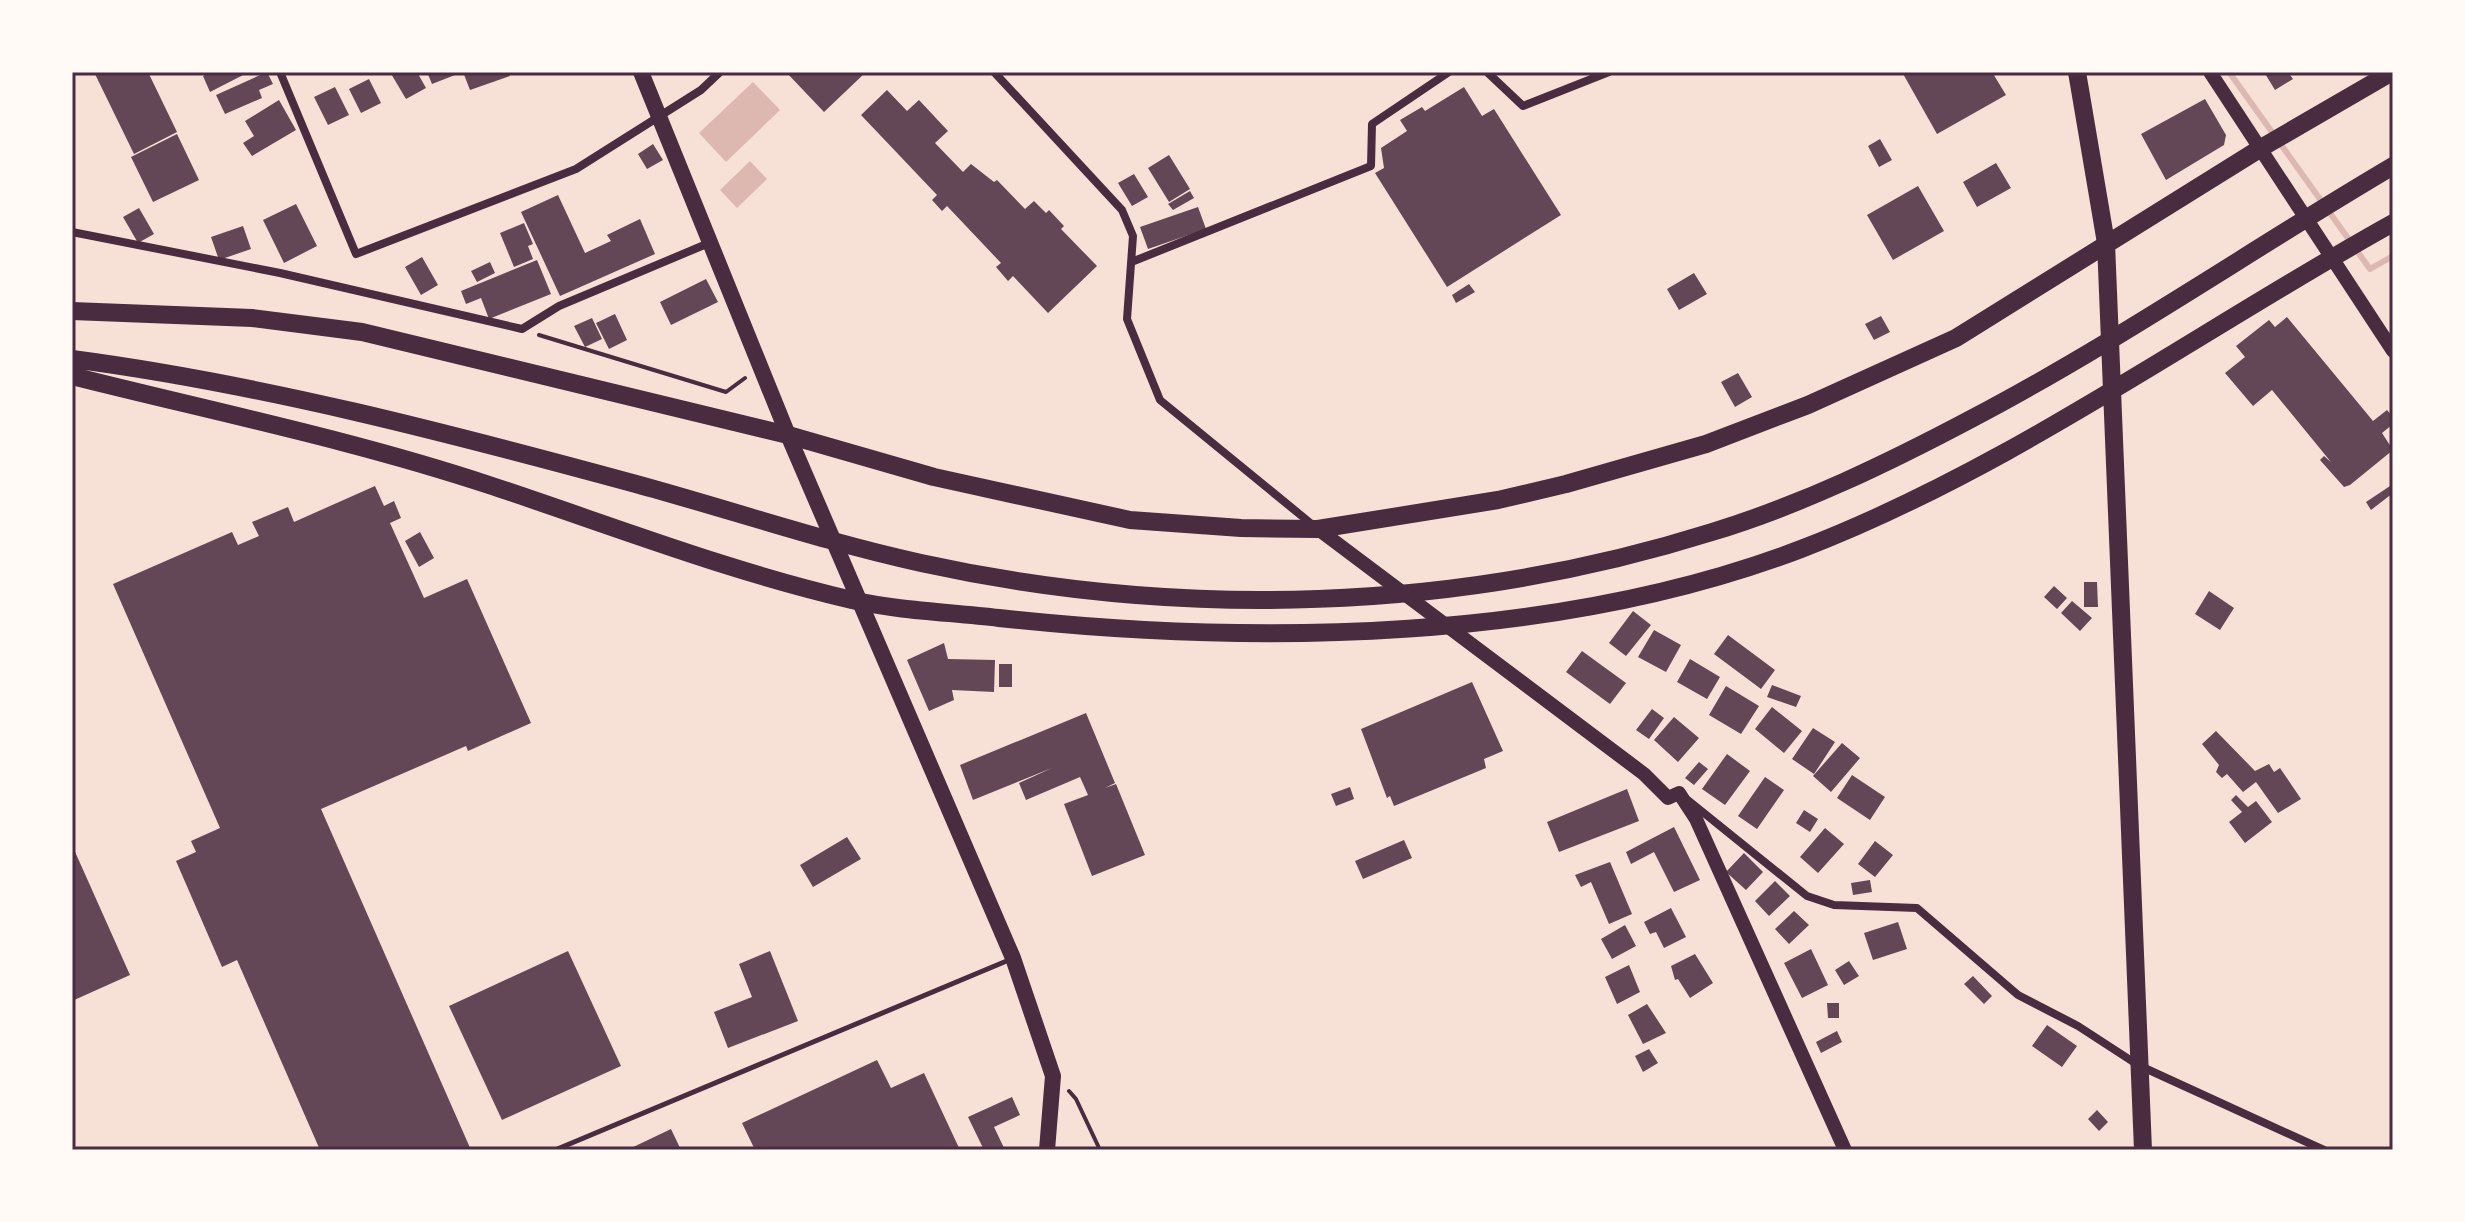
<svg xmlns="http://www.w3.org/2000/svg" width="2465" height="1222" font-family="Jost,sans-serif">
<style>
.water{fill:#dcb8b0}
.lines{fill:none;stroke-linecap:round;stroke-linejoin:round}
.stream{stroke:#dcb8b0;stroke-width:6}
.building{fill:#644757}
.path{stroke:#4a2c40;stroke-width:4}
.service{stroke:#4a2c40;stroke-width:5}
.minor{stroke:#4a2c40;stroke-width:8}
.tertiary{stroke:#4a2c40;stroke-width:14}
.secondary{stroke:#4a2c40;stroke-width:16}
.primary{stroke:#4a2c40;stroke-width:18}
.trunk{stroke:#4a2c40;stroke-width:18}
.neatline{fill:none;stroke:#4a2c40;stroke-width:3}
</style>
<rect width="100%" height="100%" fill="#f7e1d7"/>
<!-- water -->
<path class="water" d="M753,82L780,110L726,162L699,133Z
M750,161L767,179L737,208L720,190Z"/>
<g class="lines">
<!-- stream -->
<path class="stream" d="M2229,72L2370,269L2393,256"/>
</g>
<!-- building -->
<path class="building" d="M94,72H148L177,132L134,154Z
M211,72H249L210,92L203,76Z
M267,72L273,84L259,90L262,98L225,114L216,95Z
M390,72H417L426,88L406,99Z
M427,72H454L455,75L432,84Z
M463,72H509L510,76L470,90Z
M786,72H866L824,112Z
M1902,72H1992L2006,95L1937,134Z
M2264,72H2288L2293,79L2275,90Z
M369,79L381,103L361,113L349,89Z
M335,87L349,115L328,125L314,97Z
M1464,87L1482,116L1494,109L1561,215L1447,287L1375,173L1384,168L1381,148L1407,131L1400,120L1422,107L1425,111Z
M887,90L907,111L919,100L948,131L935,143L963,172L971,164L994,182L997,180L1025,209L1034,201L1046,213L1049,210L1064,226L1061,229L1097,266L1048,313L1013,276L1008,281L996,267L1001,263L947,206L942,211L932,200L937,195L861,115Z
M2205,99L2226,135L2224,145L2166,180L2141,134Z
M279,100L296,130L252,156L243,143L254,136L245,121Z
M177,134L199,180L153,202L131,157Z
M1880,139L1892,160L1879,167L1868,146Z
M653,144L663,160L647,169L638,154Z
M1169,155L1190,189L1169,202L1148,168Z
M1996,163L2011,188L1977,207L1963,182Z
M1134,174L1148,197L1132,206L1118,183Z
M1918,186L1944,231L1893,260L1867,215Z
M1190,191L1194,198L1173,210L1168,204Z
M558,195L585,253L611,241L607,235L640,219L655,254L560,296L521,212Z
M296,204L317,246L284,263L263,220Z
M1198,207L1206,229L1148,249L1140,227Z
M139,208L154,234L138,243L123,217Z
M524,223L533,244L528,246L533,259L514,267L500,233Z
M243,226L251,249L219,260L211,237Z
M422,257L438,285L421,295L405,267Z
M537,260L551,294L489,319L481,298L466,304L461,291Z
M490,262L495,273L477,282L471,271Z
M1694,273L1707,294L1679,310L1667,289Z
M706,279L718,302L671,325L660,302Z
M1469,284L1475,292L1456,303L1452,295Z
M615,314L627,340L609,349L596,323Z
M1881,316L1890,332L1874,340L1865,324Z
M2287,317L2373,421L2387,410L2393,417V424L2382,433L2393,450L2350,485L2344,487L2320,460L2324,456L2331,462L2272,390L2253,406L2225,373L2245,357L2236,346L2269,320L2275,327Z
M592,318L602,339L585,347L574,326Z
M1738,373L1752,397L1735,407L1721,382Z
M2393,484V493L2371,510L2366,502Z
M375,486L384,506L394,501L401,518L390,523L424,598L467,579L531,723L468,751L466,746L321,809L471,1150H320L237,960L222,967L176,861L196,852L191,841L220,828L113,584L232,532L238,545L259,536L252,522L288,507L294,522Z
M420,532L434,558L419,567L405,541Z
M2084,582H2097L2098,607H2084Z
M2054,586L2067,598L2057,609L2044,597Z
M2209,591L2234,608L2220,630L2195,614Z
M2072,601L2092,618L2080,631L2061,613Z
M1633,611L1651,625L1626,656L1609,643Z
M1654,630L1681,645L1666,672L1638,657Z
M1728,635L1775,670L1761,689L1714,654Z
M944,643L948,659L995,660L994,692L952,690L954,700L929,711L907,660Z
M1582,651L1626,683L1610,704L1566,672Z
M1690,659L1720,677L1707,699L1677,682Z
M999,664H1012V687H999Z
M1472,682L1503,751L1484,759L1486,768L1394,806L1390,796L1387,798L1361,729Z
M1772,685L1801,696L1796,707L1767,697Z
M1726,686L1759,706L1741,734L1709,715Z
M1772,707L1802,731L1784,753L1755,729Z
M1652,709L1664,718L1649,739L1636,730Z
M1086,713L1115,783L1105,788L1116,784L1145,855L1092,876L1064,804L1088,795L1080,777L1026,800L1019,783L1052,768L973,800L960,765Z
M1674,717L1699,738L1678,762L1654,740Z
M1813,728L1835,742L1814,774L1792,759Z
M2216,731L2255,771L2269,764L2274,772L2280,768L2301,799L2278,813L2256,782L2243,792L2227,774L2222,778L2216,772L2219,765L2202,744Z
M1842,743L1860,758L1831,792L1813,776Z
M1727,754L1750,771L1725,805L1702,789Z
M1699,762L1708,769L1694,785L1685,778Z
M1852,775L1885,797L1870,820L1837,798Z
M1765,777L1784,790L1757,829L1738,816Z
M1350,787L1354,799L1336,806L1331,794Z
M1627,789L1639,821L1559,852L1547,822Z
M2236,795L2248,807L2256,801L2272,822L2245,843L2229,822L2242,812L2231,800Z
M1804,810L1818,819L1810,832L1796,823Z
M1674,827L1700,880L1674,892L1654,852L1631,864L1626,852Z
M1825,828L1844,844L1818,873L1800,857Z
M847,837L861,859L813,887L800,865Z
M1404,840L1412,858L1363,879L1355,861Z
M1875,841L1893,855L1875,877L1858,864Z
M72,845L130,975L72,1001Z
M1744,853L1763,872L1746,890L1726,872Z
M1610,862L1632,914L1609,924L1591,882L1581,887L1575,875Z
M1870,880L1872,892L1853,895L1851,883Z
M1775,881L1790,896L1769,916L1755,901Z
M1671,908L1686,937L1664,948L1656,932L1650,934L1644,922Z
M1794,911L1809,925L1789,944L1775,929Z
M1898,922L1907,949L1873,960L1864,933Z
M1625,925L1636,946L1612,959L1601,939Z
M1811,949L1828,985L1802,998L1784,963Z
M568,951L621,1066L502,1120L449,1006Z
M770,951L798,1021L728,1048L714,1012L752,997L739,964Z
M1695,954L1713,983L1690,998L1678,979L1675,980L1671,966Z
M1849,961L1859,976L1844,985L1835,970Z
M1629,965L1640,992L1617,1004L1605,977Z
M1973,976L1992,996L1984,1004L1964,984Z
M1827,1003H1839V1018H1828Z
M1647,1004L1666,1033L1643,1044L1628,1015Z
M2047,1025L2077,1046L2062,1067L2032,1046Z
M1837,1031L1842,1042L1821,1053L1816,1042Z
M1649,1049L1658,1063L1643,1072L1635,1056Z
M877,1060L891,1088L924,1073L960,1150H755L742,1123Z
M1012,1097L1020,1115L994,1127L1005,1150H984L968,1117Z
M2097,1110L2108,1122L2099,1131L2088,1119Z
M671,1129L681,1150H627Z"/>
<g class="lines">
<!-- path -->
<path class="path" d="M539,335L726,392L745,378
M1069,1091L1076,1099L1100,1150"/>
<!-- service -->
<path class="service" d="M555,1150L1009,960"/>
<!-- minor -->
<path class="minor" d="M280,72L356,254L576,169L701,90L720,72
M994,72L1122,210L1133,236L1127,319L1160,400L1314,526
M1487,72L1523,106L1609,72
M72,232L280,273L522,329L559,306L709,243
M1134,261L1371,166L1372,124L1449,72
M1689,801L1807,896L1834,905L1917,908L2018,995L2078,1026L2138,1065L2324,1150"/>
<!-- tertiary -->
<path class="tertiary" d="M2210,72L2393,351
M1318,529L1644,774L1668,798L1679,793L1696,819L1845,1150"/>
<!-- secondary -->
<path class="secondary" d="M641,72L788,435L1013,958L1053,1076L1047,1150"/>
<!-- primary -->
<path class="primary" d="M2077,72L2106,243L2143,1150"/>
<!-- trunk -->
<path class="trunk" d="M72,311L252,318L362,332L788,435L934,477L1130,520L1241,528L1318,529L1498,500L1566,484L1706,444L1808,405L1956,338L2261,148L2392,72
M72,359C262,384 452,434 636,484C731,510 825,542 921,563C1181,620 1458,612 1712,532C1801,505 1888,463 1971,419C2116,343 2252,249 2393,166
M72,376C211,411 353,440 489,485C610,525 727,571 852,600C899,611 950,612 999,618C1256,646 1557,642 1801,549C2010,469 2198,331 2393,223"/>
</g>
<!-- border -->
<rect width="2465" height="1222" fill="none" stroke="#fffaf5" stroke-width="148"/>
<rect x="74" y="74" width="2317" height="1074" class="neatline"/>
</svg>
